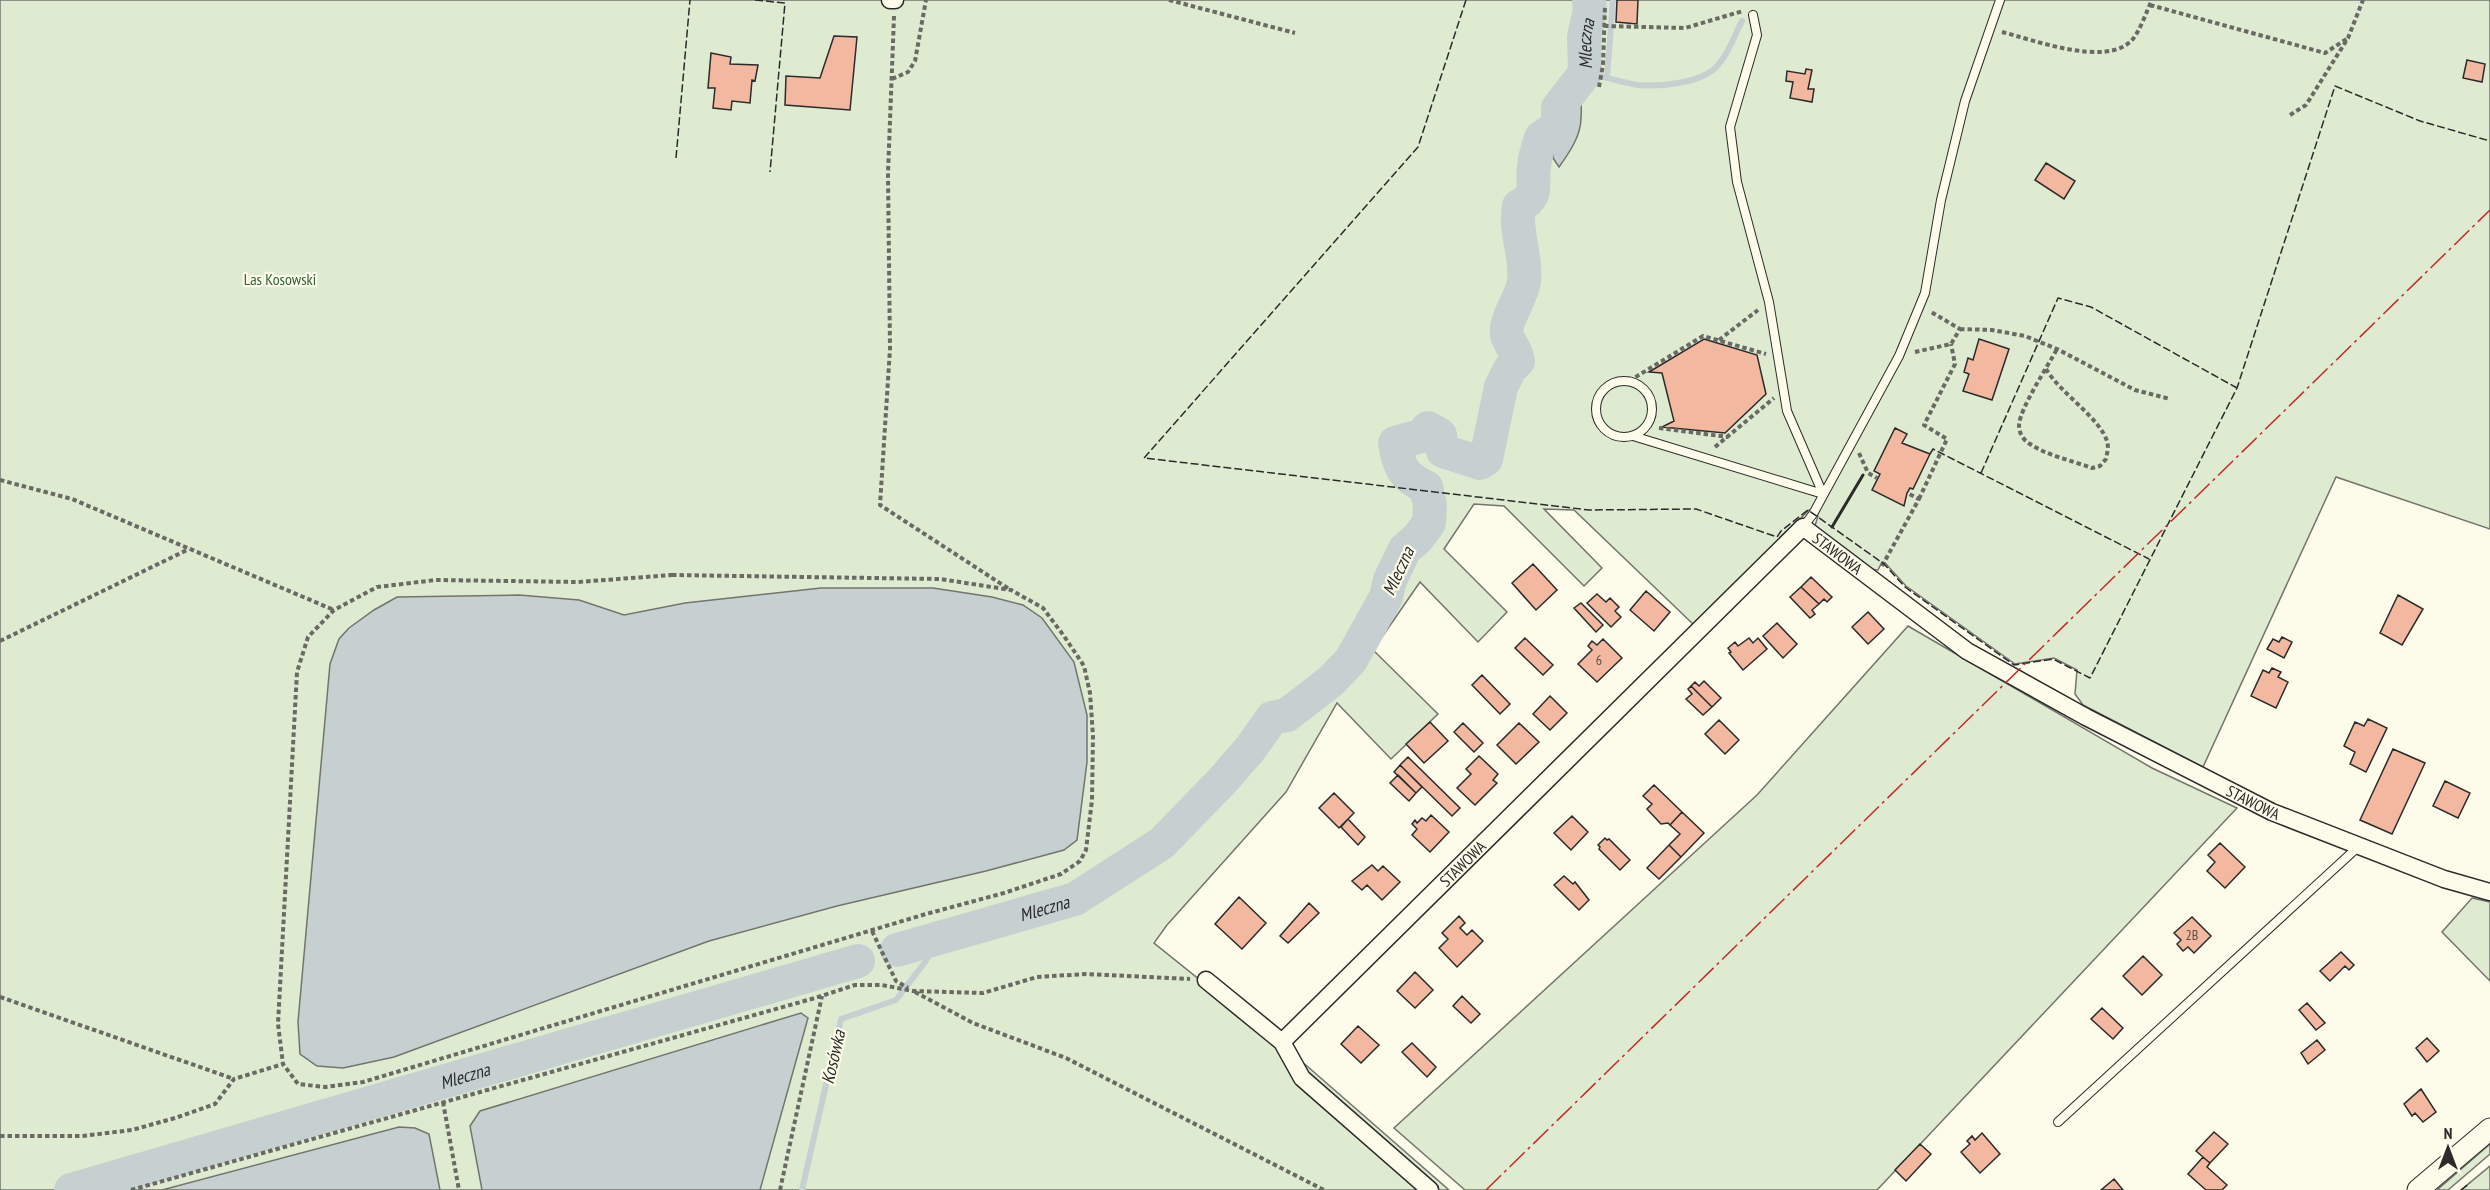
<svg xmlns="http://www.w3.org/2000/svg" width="2490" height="1190" font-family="'PT Sans Narrow',sans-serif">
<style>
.green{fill:#deebd1;stroke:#74746e;stroke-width:1.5}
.water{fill:#c7d0d0;stroke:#74746e;stroke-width:1.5}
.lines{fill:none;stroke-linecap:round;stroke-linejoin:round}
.stream{stroke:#c7d0d0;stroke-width:6}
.river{stroke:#c7d0d0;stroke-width:34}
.building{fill:#f2b8a0;stroke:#2b2b2b;stroke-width:1.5}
.service-casing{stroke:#2b2b2b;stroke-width:10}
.minor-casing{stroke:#2b2b2b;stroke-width:19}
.tertiary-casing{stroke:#2b2b2b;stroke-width:23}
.path{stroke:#6a6964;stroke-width:4;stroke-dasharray:4.5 3;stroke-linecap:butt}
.service{stroke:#fdfbea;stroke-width:8}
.minor{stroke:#fdfbea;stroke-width:16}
.tertiary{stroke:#fdfbea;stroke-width:21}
.fence{stroke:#2b2b2b;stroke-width:1.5;stroke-dasharray:8 3;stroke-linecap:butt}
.wall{stroke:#2b2b2b;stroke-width:3}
.power{stroke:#c62828;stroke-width:1.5;stroke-dasharray:21 4.5 3 4.5;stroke-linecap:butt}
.labels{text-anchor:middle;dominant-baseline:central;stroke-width:4.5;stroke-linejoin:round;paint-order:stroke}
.number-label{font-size:14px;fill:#5d4e48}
.park-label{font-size:16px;fill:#34623c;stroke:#fdfbea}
.street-label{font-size:16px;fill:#2b2b2b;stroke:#fdfbea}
.water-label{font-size:18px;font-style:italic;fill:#2b2b2b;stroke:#fdfbea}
</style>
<rect width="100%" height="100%" fill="#fdfbea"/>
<!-- green -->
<path class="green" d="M0,0H2490V529L2336,477L2203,767L2083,705L2075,694L2077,670L2054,658L2015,664L1906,586L1885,563L1882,562L1878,570L1868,569L1814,529L1818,516L1809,510L1694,625L1574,510L1544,509L1602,568L1584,586L1504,506L1474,504L1444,549L1507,612L1478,642L1420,582L1373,650L1438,714L1391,759L1337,703L1286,792L1167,925L1154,943L1307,1066L1449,1190H0Z
M1908,626L2152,768L2237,808L1877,1190H1465L1394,1128L1757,795Z
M2472,898L2490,902V981L2442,932Z
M2490,1144V1154L2448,1190H2437Z
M2490,1166V1190H2461Z"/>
<!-- water -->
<path class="water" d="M1579,42L1590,43V60L1597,67L1595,84L1583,89C1580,99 1582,108 1581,118C1581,136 1569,153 1559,167L1553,158L1555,114L1564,88L1574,74Z
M821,588H933L992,597L1023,605L1042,618L1074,662L1087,715V762L1077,840L1064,850L986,871L837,906L709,941L394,1057L343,1068L317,1066L300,1054L298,1022L330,664L339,639L349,628L374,610L397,597L519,595L579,600L624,615L685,603Z
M801,1013L808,1018L760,1190H482L470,1126L480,1111Z
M399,1127L415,1128L429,1134L440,1190H162Z"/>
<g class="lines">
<!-- stream -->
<path class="stream" d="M1589,73C1605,77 1622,83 1638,85C1658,87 1699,83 1714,69C1727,58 1734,36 1742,21
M1607,78L1613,0
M802,1190L841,1019L896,1000L925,962L939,938"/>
<!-- river -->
<g class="river">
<path id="s1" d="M897,950L1075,899L1162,843L1223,780L1250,749L1272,718L1287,715L1331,681L1351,660L1386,597L1390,580L1405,549L1417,539L1429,523L1430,505L1426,487C1403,477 1399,467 1395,443L1421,436L1428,428L1440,435L1443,451L1480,463L1486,459L1501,387L1510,369L1518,361C1516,349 1509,343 1507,335C1504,320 1522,298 1524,281C1527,256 1514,231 1519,206C1540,196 1531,184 1534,166C1535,156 1538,147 1541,138L1558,126V108L1585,73L1584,37L1590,10L1589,0"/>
<path id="s2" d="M71,1190L858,961"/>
</g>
</g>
<!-- building -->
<path class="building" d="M1617,0H1638L1637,24L1616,22Z
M834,36L857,37L850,110L785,105L786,76L820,78Z
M711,53L731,57L730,64L758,65L755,81L752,80L750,103L732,101L731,110L713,108L715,88H708Z
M2467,60L2485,64L2482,82L2463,78Z
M1806,69L1812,70L1808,89H1814L1812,102L1790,98L1793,82L1786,81L1787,71L1805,74Z
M2046,163L2075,181L2064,199L2035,180Z
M1704,339L1757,355L1766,394L1725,433L1662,427L1674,421L1662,373L1649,372Z
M1979,339L2009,349L1992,400L1963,391L1969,374L1964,372L1968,358L1973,360Z
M1895,428L1907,434L1902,443L1930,454L1913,489L1910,488L1907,493L1904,506L1872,490L1880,474L1874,471Z
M1533,564L1557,590L1536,610L1512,583Z
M1811,577L1832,597L1827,602L1824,599L1819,604L1801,587Z
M1801,587L1819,604L1812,610L1815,614L1810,618L1790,597Z
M1646,591L1670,612L1654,631L1630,610Z
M1597,594L1606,602L1610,598L1619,607L1615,611L1621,617L1611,627L1587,603Z
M2398,595L2423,609L2402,645L2380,633Z
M1581,603L1603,625L1596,632L1574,608Z
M1868,612L1884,629L1868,644L1852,627Z
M1777,623L1797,644L1783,658L1763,636Z
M2282,637L2292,642L2284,658L2267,649L2273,639L2279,642Z
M1525,638L1553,665L1543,675L1515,648Z
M1749,638L1753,643L1758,638L1767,649L1743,670L1729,653L1731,652L1728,648L1735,642L1738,646Z
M1603,639L1622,658L1597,682L1578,664L1592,650L1588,646L1592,641L1597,645Z
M2272,668L2281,672L2278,677L2288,682L2276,708L2251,696L2263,670L2269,673Z
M1482,675L1510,704L1500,714L1472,685Z
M1704,681L1721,698L1712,707L1691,686L1695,682L1699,686Z
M1691,686L1712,707L1703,715L1686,699L1692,694L1688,689Z
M1550,696L1567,713L1550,730L1533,714Z
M2368,719L2387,728L2366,772L2350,764L2355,752L2344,746L2355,722L2364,726Z
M1719,720L1739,740L1725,754L1705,734Z
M1430,722L1448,741L1424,763L1406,744Z
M1463,723L1483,743L1474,752L1454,732Z
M1519,723L1539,742L1516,764L1497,745Z
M2393,749L2425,763L2392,834L2360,820Z
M1479,756L1498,774L1493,780L1497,783L1475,805L1457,788L1471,774L1466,769Z
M1408,757L1460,808L1452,816L1400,765Z
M1400,765L1422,787L1416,793L1394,772Z
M1398,775L1416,793L1409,801L1390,783Z
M2445,781L2470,793L2458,818L2433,806Z
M1654,785L1682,812L1670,825L1668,823L1661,824L1647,809L1652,804L1643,796Z
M1334,793L1354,813L1339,828L1319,808Z
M1682,812L1704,833L1681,857L1669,845L1680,834L1670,825Z
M1431,815L1449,832L1430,852L1412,835L1417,829L1412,824L1415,820L1417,823L1422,818L1426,821Z
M1572,816L1588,832L1571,850L1554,833Z
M1348,819L1365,837L1358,845L1341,827Z
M1605,838L1607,840L1609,839L1630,860L1620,870L1599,849L1600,847L1598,845Z
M2220,843L2245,867L2225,888L2207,871L2215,862L2208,855Z
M1669,845L1681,857L1659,879L1647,868Z
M1372,865L1378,871L1383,866L1400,882L1382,900L1367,885L1362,890L1352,881Z
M1564,876L1573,884L1575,882L1589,900L1579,910L1554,885Z
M1239,897L1266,923L1242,949L1215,924Z
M1309,903L1319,913L1288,943L1280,936Z
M1459,916L1465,923L1460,928L1467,935L1472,930L1483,941L1457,967L1439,948L1448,939L1442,933Z
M2192,917L2211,936L2194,953L2188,947L2183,951L2177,944L2181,940L2174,933Z
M2341,952L2354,965L2349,970L2345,966L2330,981L2320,971Z
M2143,956L2162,975L2142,995L2123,976Z
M1415,972L1433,990L1415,1008L1397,991Z
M1462,996L1480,1014L1471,1023L1453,1006Z
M2307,1003L2325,1023L2316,1030L2299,1010Z
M2102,1008L2123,1028L2113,1039L2091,1019Z
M1358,1026L1379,1045L1361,1063L1341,1044Z
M2427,1038L2439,1051L2427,1062L2416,1048Z
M2317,1040L2325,1050L2308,1064L2301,1053Z
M1412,1043L1436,1067L1427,1077L1402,1052Z
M2421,1089L2436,1112L2423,1122L2415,1113L2412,1116L2404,1104Z
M2214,1132L2228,1144L2210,1163L2196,1151Z
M1982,1133L2000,1154L1980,1173L1961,1152L1970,1144L1967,1141L1972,1136L1975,1140Z
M1920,1144L1931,1154L1906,1181L1895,1170Z
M2203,1157L2210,1163L2207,1167L2227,1185L2222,1190H2206L2188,1174Z
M2114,1179L2123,1190H2101Z"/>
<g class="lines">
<defs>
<path id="service" d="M1596 409a28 28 0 1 1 56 0a28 28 0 1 1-56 0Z
M1633,436L1823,494L1787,411L1769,302L1737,182L1730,127L1757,35L1753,15
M1803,527L1813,514L1899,356L1925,293L1941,200L1965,101L2000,0
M2058,1122L2359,846"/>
<g id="minor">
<path d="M890,0H895"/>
<path d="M1206,980L1282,1042L1302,1078L1430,1190"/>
<path id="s3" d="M1282,1042L1803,527L1967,651L2086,717L2272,812L2444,879L2490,892"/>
</g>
<path id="tertiary" d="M2418,1190L2490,1129"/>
</defs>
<!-- service casing -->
<use href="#service" class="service-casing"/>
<!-- minor casing -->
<use href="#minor" class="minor-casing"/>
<!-- tertiary casing -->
<use href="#tertiary" class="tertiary-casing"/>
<!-- path -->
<path class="path" d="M1169,0L1295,33
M2150,5L2325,53L2348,38
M894,16L888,173L890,349L880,505L1009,589
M1604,26L1685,28L1743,11
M2002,32C2034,40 2105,67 2131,41C2139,34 2147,10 2152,0
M892,79L908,72L915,61L926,0
M1599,87L1603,65L1605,6
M2290,115L2306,105L2348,38L2363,0
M1960,329L1992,330L2025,336L2057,349L2135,390L2170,399
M1719,340L1758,310
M1915,352L1951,344L1960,329L1931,312
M2046,369C2060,393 2099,417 2107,441C2109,447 2107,453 2106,459L2100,466L2092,468C2073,461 2046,455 2030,444C2023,440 2019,433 2019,425C2020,408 2048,366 2057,349
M1629,381L1703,336L1766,354
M1659,428L1728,437
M1715,447L1774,398
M1859,453L1868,473L1877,478
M0,480L72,499L334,610
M1919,499L1947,439L1924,425L1955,364L1951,344
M1882,566L1919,499L1907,493
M672,575L940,579L1011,590L1043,608L1064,636L1084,666L1090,693L1093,736L1092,800L1086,850L1080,861L1061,874L1004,893L926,914L363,1082L325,1087L298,1084L283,1064L278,1024L297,672L308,637L334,610L377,587L436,580L578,582Z
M0,641L189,549
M872,931L896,981L908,988
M915,992L973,1023L1066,1058L1324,1190
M0,997L234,1079
M443,1102L459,1190
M0,1136H82L132,1130L175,1118L215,1104L234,1079L283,1064
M131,1190L815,998L855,985H882L913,991L983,993L1037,977L1086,974L1190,979
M780,1190L822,996"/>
<!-- service -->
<use href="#service" class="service"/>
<!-- minor -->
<use href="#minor" class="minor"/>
<!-- tertiary -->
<use href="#tertiary" class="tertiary"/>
<!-- fence -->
<path class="fence" d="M755,0L785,3L770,172
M1466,0L1418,147L1144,458L1589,510L1696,509L1777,537L1781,531L1808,510L1884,564L1905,587L2014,665L2053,659L2090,678L2237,388L2335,86L2420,121L2490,141
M676,158L690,0
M1930,454L1933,449L2149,559
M1981,473L2058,298L2091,307L2237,388
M2461,1190L2470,1183"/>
<!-- wall -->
<path class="wall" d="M1832,527L1863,475"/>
<!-- power -->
<path class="power" d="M1486,1190L2490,210"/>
</g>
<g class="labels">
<!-- number labels -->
<g class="number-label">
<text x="1599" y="660">6</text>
<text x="2192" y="935">2B</text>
</g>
<!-- park labels -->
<g class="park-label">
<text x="280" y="279">Las Kosowski</text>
</g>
<!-- street labels -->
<g class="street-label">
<text stroke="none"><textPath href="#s3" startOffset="776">STAWOWA</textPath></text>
<text stroke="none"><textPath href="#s3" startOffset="1262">STAWOWA</textPath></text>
<text stroke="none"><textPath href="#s3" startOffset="254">STAWOWA</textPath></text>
</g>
<!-- water labels -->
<g class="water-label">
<text stroke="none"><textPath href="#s1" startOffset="1376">Mleczna</textPath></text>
<text transform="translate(1398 571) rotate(-65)">Mleczna</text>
<text stroke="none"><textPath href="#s1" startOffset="153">Mleczna</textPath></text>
<text transform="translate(833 1057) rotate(-77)">Kosówka</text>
<text stroke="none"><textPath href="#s2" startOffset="410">Mleczna</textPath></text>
</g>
</g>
<!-- north arrow -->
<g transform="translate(2448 1148)" stroke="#fdfbea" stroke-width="4.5" paint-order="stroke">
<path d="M0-4.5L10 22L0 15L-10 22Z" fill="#2b2b2b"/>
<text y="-9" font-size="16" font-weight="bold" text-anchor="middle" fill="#2b2b2b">N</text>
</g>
</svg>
